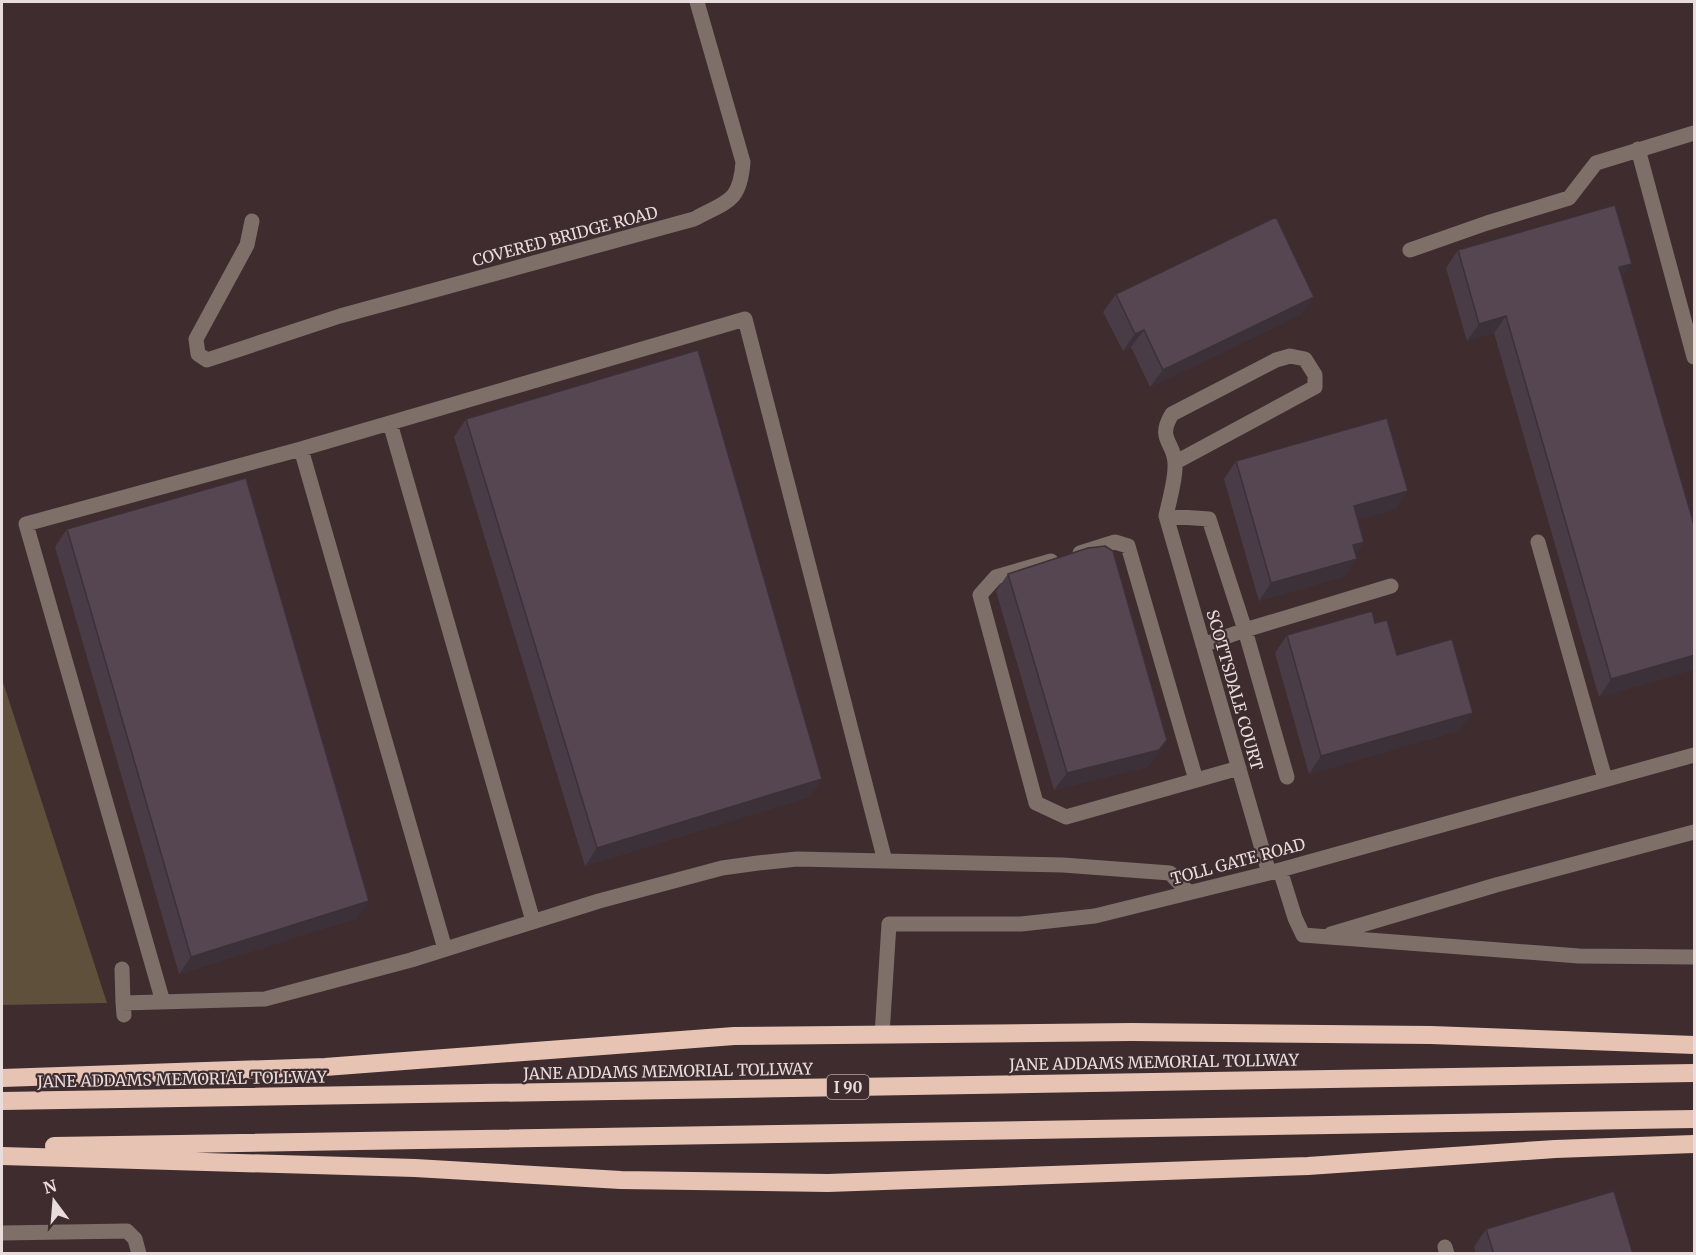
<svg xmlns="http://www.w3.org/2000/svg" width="1696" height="1255" font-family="Merriweather,serif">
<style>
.green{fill:#5e503b}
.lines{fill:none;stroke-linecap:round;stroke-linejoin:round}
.minor{stroke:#7e6f69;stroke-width:15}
.highway{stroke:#e7c3b4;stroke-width:18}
.wall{fill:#4a3c46}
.shaded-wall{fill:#3c3139}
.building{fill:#564651;stroke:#3c3139;stroke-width:1.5}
.labels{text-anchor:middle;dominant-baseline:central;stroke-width:4.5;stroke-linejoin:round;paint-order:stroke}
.shield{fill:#3e2c2e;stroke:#b5a7a8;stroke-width:1.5}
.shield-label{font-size:15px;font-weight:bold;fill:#e8dcdd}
.street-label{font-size:16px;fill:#e8dcdd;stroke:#3e2c2e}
</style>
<rect width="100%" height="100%" fill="#3e2c2e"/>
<!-- green -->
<path class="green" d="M2,679L107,1003L2,1005Z"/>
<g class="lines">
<!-- minor -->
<path class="minor" d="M1638,149L1694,357
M252,221L247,245L196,339L198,354L207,360L340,316L694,219C727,201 740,203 743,162L697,2
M1410,250L1487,223L1569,198L1596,163L1694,133
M390,423L533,921
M301,449L745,319L885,861
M1176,462L1315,387V375L1305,359L1290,356L1276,360L1172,414C1156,440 1175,442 1175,464C1176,480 1169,500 1166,516L1269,873
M1166,516L1209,519L1245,630L1391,586
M1538,542L1605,779
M1080,553L1115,542L1128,546L1196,780
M1051,561L996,577L980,595L1036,803L1066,817L1239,768
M1203,645L1245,630L1287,777
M1280,870L1295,918L1303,935L1579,956L1694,957
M1331,934L1496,885L1694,832
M122,969L123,1003
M163,1002L26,524L301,449L445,949
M124,1015L123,1003L265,999L411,960L599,901L722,868L758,863L797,859L885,861L1063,865L1170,873L1189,893
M882,1035L889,924H1021L1095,916L1269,873L1694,755
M2,1233L127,1231L135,1239L139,1254
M1445,1247L1447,1254"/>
<!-- highway -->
<path class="highway" d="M2,1078L325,1067L734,1036L1132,1032L1431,1035L1694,1045
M2,1101L1694,1073
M54,1146L1694,1119
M2,1156L415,1168L621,1180L828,1183L1308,1166L1555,1149L1694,1144"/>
</g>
<!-- wall -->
<path class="wall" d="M1458,250L1622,277L1695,669L1599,697L1494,333L1467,341L1446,268Z
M1116,294L1302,314L1150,387L1131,347L1123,351L1103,312Z
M466,419L822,779L809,797L585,866L454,437Z
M1236,461L1396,509L1358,519L1364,542L1356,554L1345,576L1259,601L1224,479Z
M67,529L357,918L179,974L55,547Z
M1008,574L1167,740L1147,767L1054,790L996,591Z
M1287,635L1397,655L1460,730L1309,774L1275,653Z
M1486,1229L1633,1254H1476L1474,1247Z"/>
<!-- shaded-wall -->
<path class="shaded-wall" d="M1632,264L1620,281L1619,267Z
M1314,297L1302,314L1150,387L1163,370Z
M1506,316L1494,333L1467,341L1479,324Z
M1144,330L1131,347L1123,351L1135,334Z
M1408,491L1396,509L1342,524L1354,506Z
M1364,542L1352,560L1353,545Z
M1357,559L1345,576L1259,601L1271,583Z
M1695,655V669L1599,697L1611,679Z
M1473,713L1460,730L1309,774L1321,756Z
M1167,740L1147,767L1054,790L1067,773Z
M822,779L809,797L585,866L597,848Z
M369,901L357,918L179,974L191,957Z"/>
<!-- building -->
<path class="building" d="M1615,205L1632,264L1619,267L1695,528V655L1611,679L1506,316L1479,324L1458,250Z
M1276,217L1314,297L1163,370L1144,330L1135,334L1116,294Z
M698,350L822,779L597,848L466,419Z
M1387,418L1408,491L1354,506L1364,542L1353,545L1357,559L1271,583L1236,461Z
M246,478L369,901L191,957L67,529Z
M1105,546L1113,551L1167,740L1159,750L1067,773L1008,574L1088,548Z
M1372,611L1375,623L1387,620L1397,655L1452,639L1473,713L1321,756L1287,635Z
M1614,1191L1633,1254H1494L1486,1229Z
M312,1251L313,1254H303Z"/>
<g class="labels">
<!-- shield labels -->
<rect class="shield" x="827" y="1075" width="42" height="24" rx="4.5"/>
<g class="shield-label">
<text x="848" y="1087">I 90</text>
</g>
<!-- street labels -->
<g class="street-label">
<text transform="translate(565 236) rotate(-15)">COVERED BRIDGE ROAD</text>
<text transform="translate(1235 690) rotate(74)">SCOTTSDALE COURT</text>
<text transform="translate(1238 861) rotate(-15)">TOLL GATE ROAD</text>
<text transform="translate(1154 1062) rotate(-1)">JANE ADDAMS MEMORIAL TOLLWAY</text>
<text transform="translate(668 1071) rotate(-1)">JANE ADDAMS MEMORIAL TOLLWAY</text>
<text transform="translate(182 1079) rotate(-1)">JANE ADDAMS MEMORIAL TOLLWAY</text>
</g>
</g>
<!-- border -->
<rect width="1696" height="1255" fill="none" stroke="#e8dcdd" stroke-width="6"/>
<!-- north arrow -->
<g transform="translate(54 1201) rotate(344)" stroke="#3e2c2e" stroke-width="4.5" paint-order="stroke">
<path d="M0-4.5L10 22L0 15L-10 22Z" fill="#e8dcdd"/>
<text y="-9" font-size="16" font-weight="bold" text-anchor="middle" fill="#e8dcdd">N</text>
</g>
</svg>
